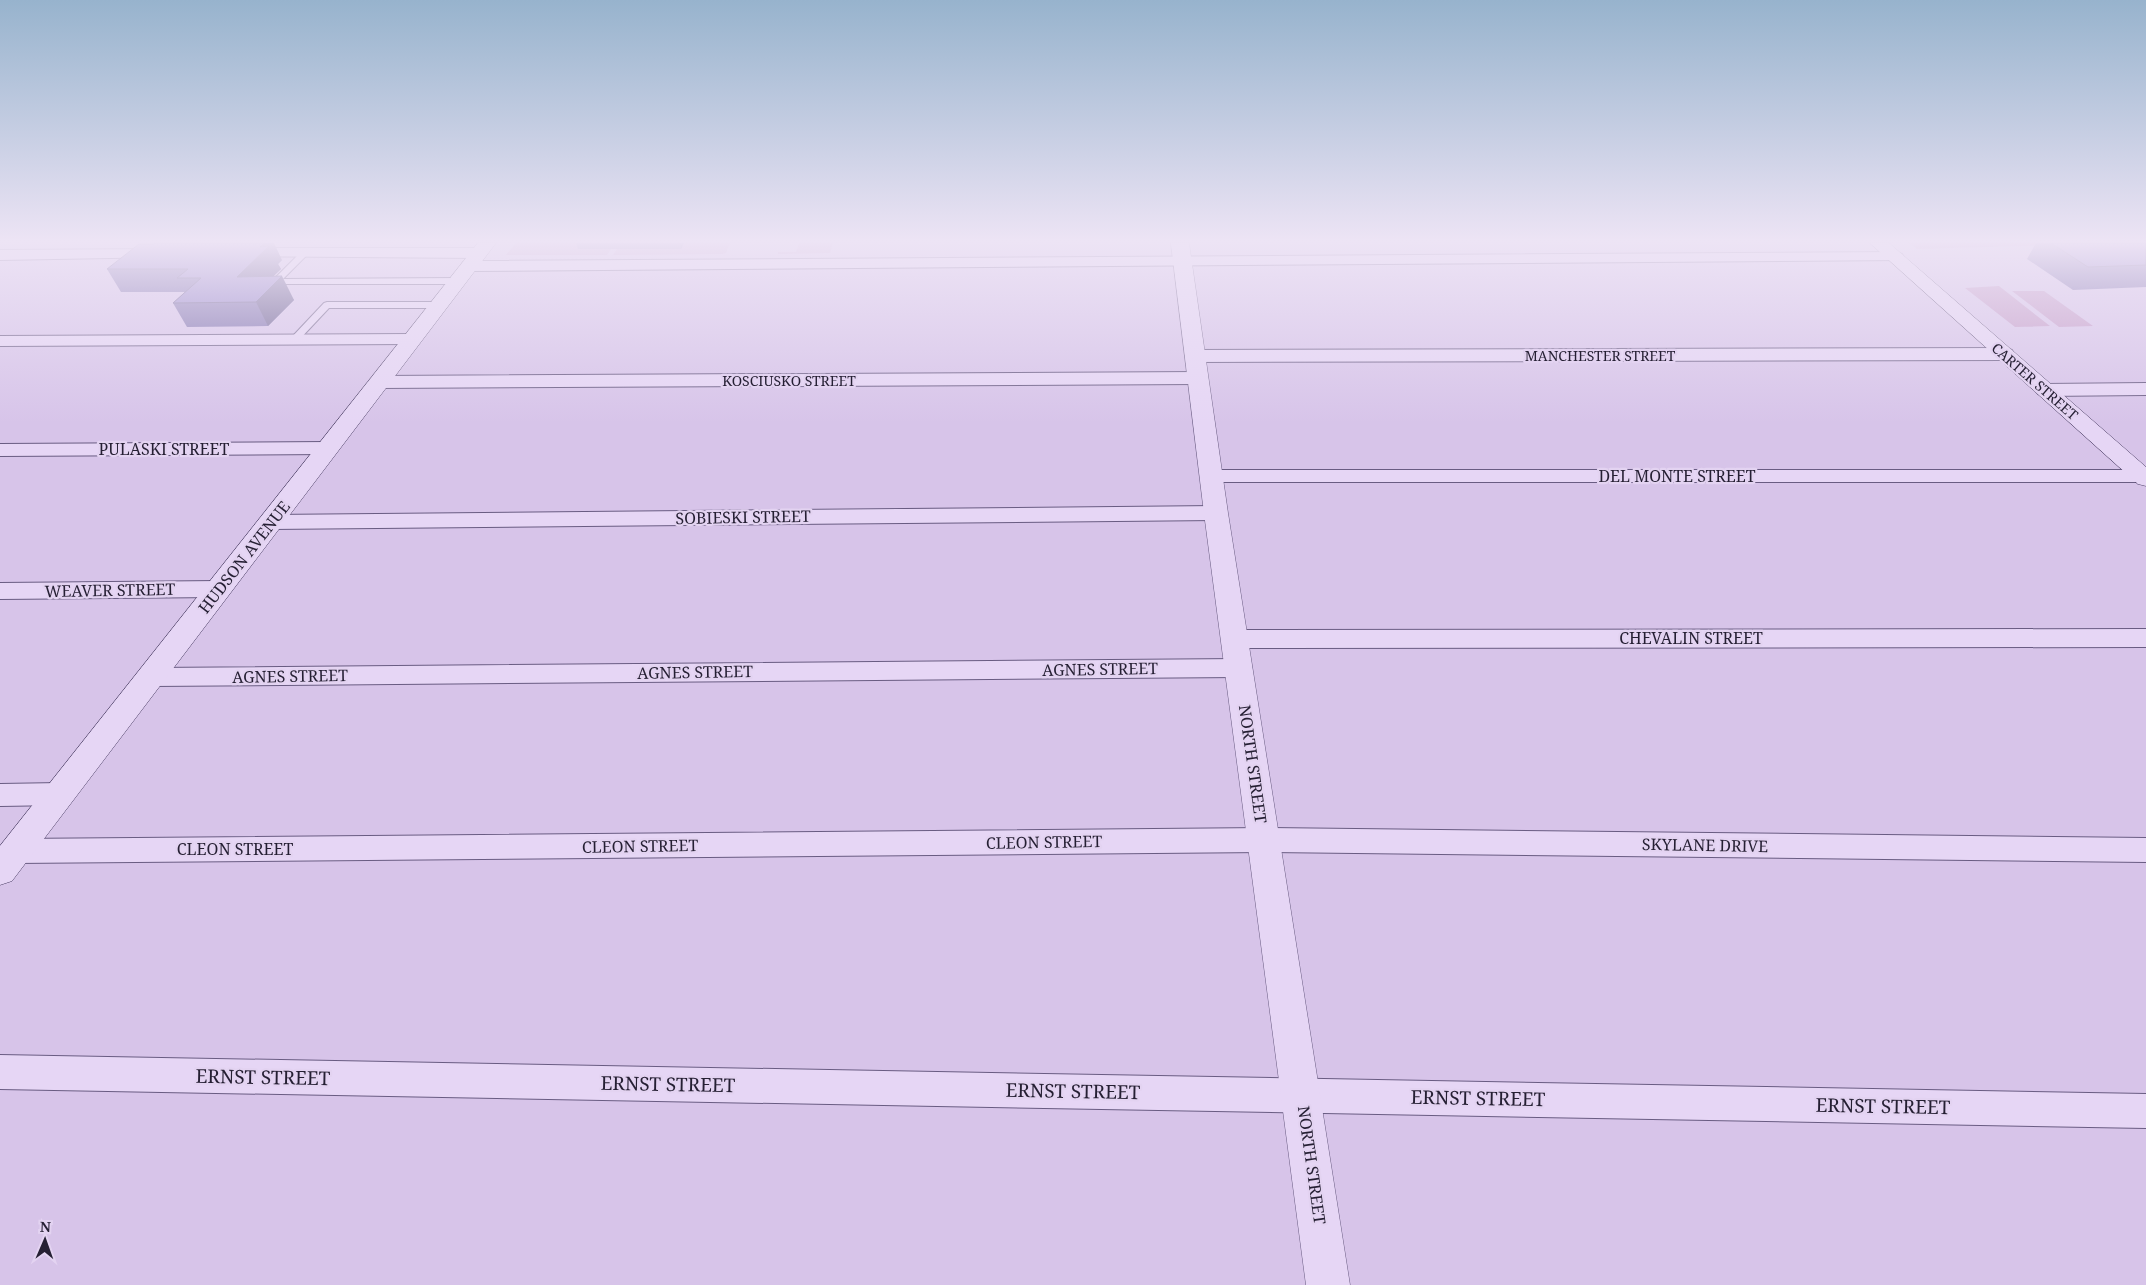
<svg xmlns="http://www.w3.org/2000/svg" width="2146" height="1285" font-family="'Noto Serif',serif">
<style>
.green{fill:#c399c6}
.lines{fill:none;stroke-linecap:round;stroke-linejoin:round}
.service-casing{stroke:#695c82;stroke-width:2}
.minor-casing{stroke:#695c82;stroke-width:2}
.tertiary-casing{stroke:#695c82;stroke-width:1}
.secondary-casing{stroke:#4b3f64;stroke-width:1}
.service{fill:#e6d6f5;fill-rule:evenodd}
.minor{fill:#e6d6f5;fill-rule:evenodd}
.tertiary{fill:#e6d6f5;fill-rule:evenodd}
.secondary{fill:#e6d6f5;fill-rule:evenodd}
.wall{fill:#796ca9}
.shaded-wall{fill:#635889}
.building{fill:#8d7dc4;stroke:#635889}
.labels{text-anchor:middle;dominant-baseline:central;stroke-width:4.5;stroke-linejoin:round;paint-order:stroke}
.far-street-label{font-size:14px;fill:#251f33;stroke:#e3d3f1}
.street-label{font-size:16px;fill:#251f33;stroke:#e3d3f1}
.near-street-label{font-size:19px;fill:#251f33;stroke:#e3d3f1}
</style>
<rect width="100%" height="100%" fill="#d7c4e9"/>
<!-- green -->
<path class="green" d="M516,243H582L611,249L607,255H506Z
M684,243H730L726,253L722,254L613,255L617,249H681Z
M799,243H833L830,253L778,254V252H796Z
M1909,243H2065L2062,245L1917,249Z
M1999,286L2050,326L2015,327L1965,288Z
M2012,291H2044L2093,326L2059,327Z"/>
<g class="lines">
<defs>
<path id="service" d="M303,250L310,252L283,279L458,278L462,281L458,284H273V280Z
M327,302H439L443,305L439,308H329L297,342H291V338L324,303Z"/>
<path id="minor" d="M245,248H479L485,250L487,253L485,256L479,258L239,256L237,253L239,250Z
M160,249L166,251L168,254L166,257L0,260V250Z
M1896,252L1902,254L1904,257L1902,260L469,271L463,270L461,266L463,262L469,261Z
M412,334L418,335L421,339L418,343L412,344L0,346V336Z
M2005,348L2012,350L2014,354L2012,358L2005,360L1195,362L1188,360L1186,356L1188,352L1195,350Z
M1198,372L1205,374L1208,378L1205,382L1198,384L379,388L372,386L369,382L372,378L379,376Z
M2146,383V395L2045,396L2038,394L2035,390L2038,386L2045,384Z
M328,442L335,444L338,448L335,452L328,454L0,456V444Z
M1211,470H2146V482H1211L1203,481L1200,476L1203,471Z
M1216,506L1224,508L1227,513L1224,518L1216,520L271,529L263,527L260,522L263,517L271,515Z
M219,581L227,583L231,589L227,595L219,597L0,599V583Z
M2146,629V647L1235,648L1226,645L1223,639L1226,633L1235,630Z
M1239,659L1248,662L1252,668L1248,674L1239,677L151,686L142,684L138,677L142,670L151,668Z
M60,783L70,786L74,794L70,802L60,805L0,806V784Z
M1264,828L2146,838V862L1264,852L15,863L5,860L0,851L5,842L15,839Z
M0,1055L2146,1094V1128L0,1089Z"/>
<path id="tertiary" d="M1171,243H1189L1228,513L1350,1285H1306L1204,513Z"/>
<path id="secondary" d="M478,243H496L12,881L0,885V846Z
M1870,243H1889L2146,467V486L2138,484Z"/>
</defs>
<!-- service casing -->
<use href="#service" class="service-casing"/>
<!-- minor casing -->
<use href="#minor" class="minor-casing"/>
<!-- tertiary casing -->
<use href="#tertiary" class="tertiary-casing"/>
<!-- secondary casing -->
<use href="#secondary" class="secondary-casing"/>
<!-- service -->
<use href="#service" class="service"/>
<!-- minor -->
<use href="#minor" class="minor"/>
<!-- tertiary -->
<use href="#tertiary" class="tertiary"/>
<!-- secondary -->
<use href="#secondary" class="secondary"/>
</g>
<!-- wall -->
<path class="wall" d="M576,243H684L681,249H578Z
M2036,243H2146V287L2073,290L2027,259Z
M282,260L278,264L281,269L273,276L294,300L268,326L187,327L173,303L185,292H121L107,269Z"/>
<!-- shaded-wall -->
<path class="shaded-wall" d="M264,243H274L282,260L278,264L281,269L249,300L237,277L260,247Z
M679,243H684L681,249Z
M282,276L294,300L268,326L256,302Z"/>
<!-- building -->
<path class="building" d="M155,243H264L260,247L269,246L237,277L282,276L256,302L173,303L201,278H177L188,269H107L139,244H154Z
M2051,243H2146V265L2088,267Z"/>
<!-- sky -->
<linearGradient id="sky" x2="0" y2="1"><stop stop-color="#97b3cd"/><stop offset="0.57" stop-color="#ede4f5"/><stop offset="1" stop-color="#ede4f5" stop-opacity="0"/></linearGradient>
<rect width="2146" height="423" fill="url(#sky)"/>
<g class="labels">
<!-- far-street labels -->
<g class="far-street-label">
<text x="1600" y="355">MANCHESTER STREET</text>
<text x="789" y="380">KOSCIUSKO STREET</text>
<text transform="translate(2035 381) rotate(41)">CARTER STREET</text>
</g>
<!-- street labels -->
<g class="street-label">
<text x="164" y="449">PULASKI STREET</text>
<text x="1677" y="476">DEL MONTE STREET</text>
<text transform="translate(743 517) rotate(-1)">SOBIESKI STREET</text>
<text transform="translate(244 557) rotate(-52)">HUDSON AVENUE</text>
<text transform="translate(110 590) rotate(-1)">WEAVER STREET</text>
<text x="1691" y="638">CHEVALIN STREET</text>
<text transform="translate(1100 669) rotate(-1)">AGNES STREET</text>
<text transform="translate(695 672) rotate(-1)">AGNES STREET</text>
<text transform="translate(290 676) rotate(-1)">AGNES STREET</text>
<text transform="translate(1253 764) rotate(82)">NORTH STREET</text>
<text transform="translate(1044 842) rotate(-1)">CLEON STREET</text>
<text transform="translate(1705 845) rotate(1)">SKYLANE DRIVE</text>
<text transform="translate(640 846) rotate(-1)">CLEON STREET</text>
<text x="235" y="849">CLEON STREET</text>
<text transform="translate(1312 1165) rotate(82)">NORTH STREET</text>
</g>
<!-- near-street labels -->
<g class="near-street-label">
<text transform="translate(263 1077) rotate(1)">ERNST STREET</text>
<text transform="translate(668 1084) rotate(1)">ERNST STREET</text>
<text transform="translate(1073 1091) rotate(1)">ERNST STREET</text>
<text transform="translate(1478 1098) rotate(1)">ERNST STREET</text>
<text transform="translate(1883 1106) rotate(1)">ERNST STREET</text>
</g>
</g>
<!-- north arrow -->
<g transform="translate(45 1240) rotate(2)" stroke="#e3d3f1" stroke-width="4" paint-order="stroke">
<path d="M0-4L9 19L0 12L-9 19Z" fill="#251f33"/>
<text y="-8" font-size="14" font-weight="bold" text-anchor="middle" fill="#251f33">N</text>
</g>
</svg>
